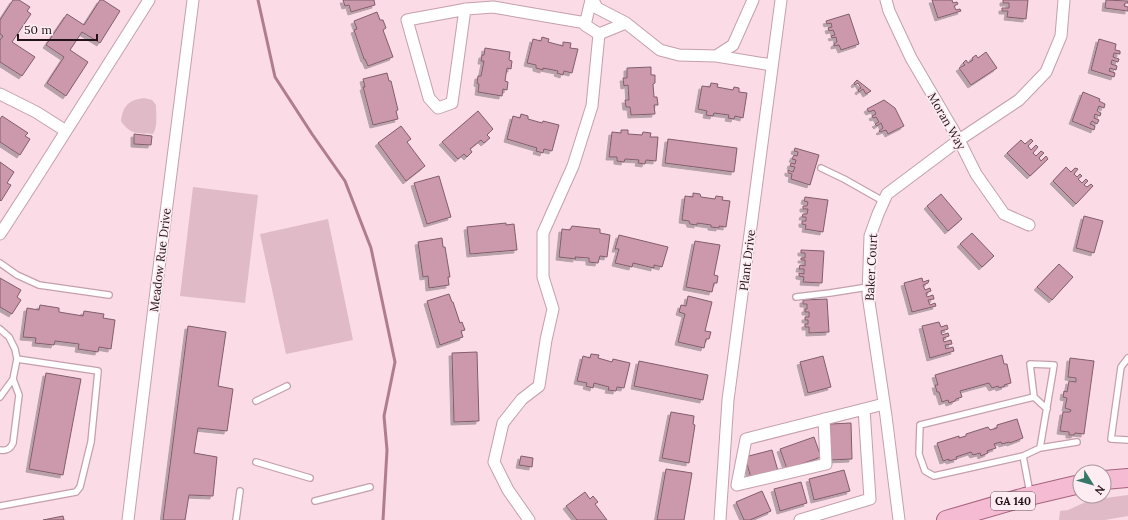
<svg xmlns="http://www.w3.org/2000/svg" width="1128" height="520" font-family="Lora,serif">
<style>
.green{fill:#e1bac8}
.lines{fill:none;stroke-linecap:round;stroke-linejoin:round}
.stream{stroke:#b07d90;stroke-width:3}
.building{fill:#cc98ab;stroke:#805e6b;filter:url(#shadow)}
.service-casing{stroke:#c59fad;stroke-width:8}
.minor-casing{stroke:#c59fad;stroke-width:13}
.primary-casing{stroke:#a6627d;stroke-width:20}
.service{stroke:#fff;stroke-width:5.5}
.minor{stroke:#fff;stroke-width:11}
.primary{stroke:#f5bbd2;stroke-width:18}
.labels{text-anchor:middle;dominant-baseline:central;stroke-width:3.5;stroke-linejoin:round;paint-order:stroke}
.shield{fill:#fdedf2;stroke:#635459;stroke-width:1}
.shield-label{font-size:11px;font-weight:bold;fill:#211318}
.street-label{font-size:12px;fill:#211318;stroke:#fdedf2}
</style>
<defs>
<filter id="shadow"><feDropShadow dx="-3" dy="3" stdDeviation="0" flood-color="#0004"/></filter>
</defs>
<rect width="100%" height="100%" fill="#fadbe6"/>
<!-- green -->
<path class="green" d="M144,98L152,100L156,105C156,114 158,126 153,134C138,133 130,135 121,121C123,105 129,100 144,98Z
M193,187L258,195L245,303L180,296Z
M328,219L353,340L286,354L260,234Z
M1128,495V516L1105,520H1059L1060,511L1068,510L1090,500Z"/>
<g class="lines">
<!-- stream -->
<path class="stream" d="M258,0L275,77L312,134L345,181L371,248L395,362L384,416L387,450L383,520"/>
</g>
<!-- building -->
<path class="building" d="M13,0H19L30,7L27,11L31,14L12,42L35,57L22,76L0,62V40L3,36L0,34V20Z
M100,0H103L120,11L100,43L82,32L70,50L88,62L66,96L47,83L64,57L46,45L67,14L84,25Z
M343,0H374L375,5L351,12L349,5L345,6Z
M932,0H952L953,3L957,2L958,4L954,6L956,10L960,9L961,11L938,18Z
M1003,0H1028L1026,19L1007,17L1008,11H1002V8H1009V3H1003Z
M1106,0L1128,1V3H1125L1124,6L1128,7V11L1105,8Z
M377,12L380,20H383L386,28L383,30L393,57L368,66L365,59H364L354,30L357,29L354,21Z
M849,14L859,44L841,50L839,45L834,46V44L837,42L836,37L832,38L831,36L835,35L833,30L829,31L828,28L832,27L831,23L827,24L826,21Z
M542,37L549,39L548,42L563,46V42L571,43L570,48L578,49L572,73L564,71L563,75L557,73L558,71L543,68V70L536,68V65L527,63L533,39L541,41Z
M1099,39L1116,44L1115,50L1120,51V54L1114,53L1113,57L1119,59L1118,62L1112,60L1111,64L1117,66L1116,70L1110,68L1109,71L1115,73L1114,77L1091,70Z
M485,48L510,52L509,60L512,61L511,69L507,68L505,81L508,82L507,90L503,89L502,96L478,92L479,84L477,83L478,76H481L484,61H481L482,55H484Z
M986,52L997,68L971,85L959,68L965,65L963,63L966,60L968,63L973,60L972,58L976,55L978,58Z
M651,67V75H655V83L653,84L654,97H657L658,105H654L655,114L631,115L630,107H626L625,100H629L628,85L624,86L623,78H627V68Z
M387,73L389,81H391L398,110L396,111L398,119L373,125L363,87H365L363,79Z
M857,80L871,91L866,94L863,89L859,92L858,90L861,88L858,83L855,85L854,83Z
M711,83L718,84L717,87L733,90L734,87L739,88V92L747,93L743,118L735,116L734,119L728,118L729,115L714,113L713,116L706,115L707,111L698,109L702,86L710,87Z
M1083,92L1100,99L1099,101L1105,104L1104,108L1099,106L1097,111L1101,113L1100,116L1095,114L1094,118L1099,120L1097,124L1092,121L1090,124L1095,126L1094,130L1072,121Z
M884,100L895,108L904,126L888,134L886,130L880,132L879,131L883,128L881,123L877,126L875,124L879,122L876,117L873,118L872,116L876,114L874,110L869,112L867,109Z
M478,111L493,129L487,135L490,138L484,143L481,140L470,149L472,152L467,157L464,154L458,159L442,142Z
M521,114L528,116V119L542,123L543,121L559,125L552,151L544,149L543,153L536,151L537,148L507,139L513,116L520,118Z
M2,116L28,133L25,136L30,139L20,155L0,142V119Z
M401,126L411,139L407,142L425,166L406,181L378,143Z
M621,130H628V134L642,135L643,132L651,133L650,137H658L656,161L646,160L645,164L638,163L639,160L625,159L624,162L617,161V157H609L612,132L621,133Z
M134,134L152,136L151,145L134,144Z
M668,139L737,148L734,172L665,163Z
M1031,139L1033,141L1028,146L1031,150L1036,145L1038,147L1033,153L1036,156L1041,151L1044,153L1039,158L1041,161L1046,156L1048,159L1030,176L1007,153L1021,140L1025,144Z
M795,148L819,155L810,185L791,179L792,174L788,173V170L793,172L795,167L790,166L791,163L795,164L796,160L792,159L794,155L797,156L798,152L794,151Z
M0,162L14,172L7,183L11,185L1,201L0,200Z
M1066,167L1071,172L1075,168L1078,169L1074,174L1077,177L1080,174L1082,176L1078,179L1082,183L1086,179L1088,181L1084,185L1087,187L1091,184L1093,186L1076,204L1053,181Z
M439,176L451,217L427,224L414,183Z
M693,193L700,194L701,197L715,199L716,196L723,197L722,200L730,201L726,227L719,226V228L711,227V225L697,223V225L690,224L689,221L682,220L685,196L693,197Z
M941,194L962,219L948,231L927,206Z
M805,197L828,200L823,232L805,229L806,225L802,224V221H806V217H802L803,214H807L808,209H803V206H807L808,202L804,201Z
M1084,216L1103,221L1094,253L1076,248Z
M506,223V225L514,224L517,250L470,254L467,227Z
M572,226L600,229V233L610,235L607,257L600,256L598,263L589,262V258L575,257L576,259L559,257L562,229L570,230Z
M972,233L994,256L982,267L960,244Z
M619,235L668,247L662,267L654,265V268L633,263L632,267L615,263L619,249H615Z
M442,238L443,247H445L450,277H448L449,285L429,288L428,276L423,277L418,242Z
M695,241L720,245L714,275L718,276L717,283H714L712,292L686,287Z
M801,250L824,251L822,283L803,282L804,277L799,276V273L804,274V269H799L800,265L805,266V260H801V258H805V253H801Z
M1059,264L1073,277L1052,300L1037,287Z
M0,278L21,290L17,297L21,300L12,314L0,307Z
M922,278L923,282L929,280L928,283L923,285L925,290L930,288L931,291L926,293L927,297L933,295L934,299L928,300L930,305L935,303L936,306L912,312L904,283Z
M449,294L452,302H453L460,323L462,322L465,330L461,331L463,337L440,345L427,301Z
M688,296L712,302L705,331L711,332L709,339H706L704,348L678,342L685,314L679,312L681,305L686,306Z
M827,299L829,332L809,333V327H805V324H808V320H805V317H809V312H805V309H807V304H803V300Z
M40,305L59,308V312L83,316L84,311L104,314L103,318L115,320L111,349L99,347L98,352L78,349L79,344L55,341L54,345L35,343L36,338L23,337L27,308L39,310Z
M939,322L941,327L947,325L948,329L941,331L942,335L948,333L949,336L943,338L944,342L951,340L952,344L945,345L946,349L953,347L954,351L930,358L922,326Z
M188,326L226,332L218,386L233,389L227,431L198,428L194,453L217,457L213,496L189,495L185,520H163Z
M477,352L479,421L454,422L452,353Z
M591,354L599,355L598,358L612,362L613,359L630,363L624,388L617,387L616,391L608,390L609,387L594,383L593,388L586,386L587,383L577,381L583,356L590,358Z
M1002,355L1004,364H1007L1011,383L1004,385L1005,386L999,388L998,386L992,388L989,383L960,391L962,397L956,399L955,401L949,403L948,400L942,402L939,392H937L935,385H938L935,375Z
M823,356L831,387L808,393L800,362Z
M1070,358L1094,361L1084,434L1075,433L1074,435H1069V432L1060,431L1063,412H1070L1071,410L1065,408L1067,398L1063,397L1064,391L1067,392L1069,381L1076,382V378L1068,377Z
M639,361L708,375L703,400L634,386Z
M46,373L81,379L63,475L29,469Z
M671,412L694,416L693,424L695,425L689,463L662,458Z
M1017,419L1023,438L1010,443L1009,442L1002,444L1001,442L994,444L996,448L987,451L988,453L981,456L980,453L973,455L971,452L956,457L957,459L949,461V459L943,461L937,443L959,436V438L966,436V434L988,427L990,430L997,428V425Z
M851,423L852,459L830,460V424Z
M814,437L821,457L787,469L780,449Z
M772,450L778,471L751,478L745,457Z
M521,456L533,458L532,467L519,465Z
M666,469L692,473L684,520H657Z
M844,470L850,491L814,500L809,479Z
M801,482L807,503L780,511L774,489Z
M762,491L771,511L750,520H744L736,502Z
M585,492L590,499L593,496L598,502L595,504L607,520H577L566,506Z
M63,516L64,520H43Z"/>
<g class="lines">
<defs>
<path id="service" d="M821,168L844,179L883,201
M0,263L17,275L39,285L109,295
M796,297L830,293L868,287
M0,329L9,337L15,349L17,359L13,379L0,397
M1128,358L1121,367L1111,439L1128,440
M1034,397L1047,409
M256,401L287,386
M1040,448L1077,442
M0,450C7,451 10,449 13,443L19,395L13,379
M1023,456L934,476L925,471L919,454L920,425L1034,397L1030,364L1054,365L1040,448L1023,456L1030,493
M256,462L310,478
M315,501L370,487
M0,506L76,492L80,487L91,442L98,371L17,359
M236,520L240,491"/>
<path id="minor" d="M591,0L585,25L599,34L626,23
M593,0L597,8L626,23L660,50L679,55L716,56L772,65
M886,0L889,11L911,58L959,140L976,174L1004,214L1029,225
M465,9L452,103L438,108L429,98L407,20L467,9L493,7L586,23
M716,56L733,45L753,0
M0,94L36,112L66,131
M0,234L35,180L149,0
M824,419L826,464L737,485L746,439L884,404
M128,520L154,307L193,0
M529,520L508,490L494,462L503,423L522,399L539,386L546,340L553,309L543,277V233L573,166L592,106L599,34
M720,520L728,400L781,0
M800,520L870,499L864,409
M899,520L886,416L868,295L870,236L878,214L887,194L959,140L1019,100L1046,72L1061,36L1064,0"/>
<path id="primary" d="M1104,480L1128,478
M946,520L1025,497L1080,484"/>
</defs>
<!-- service casing -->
<use href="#service" class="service-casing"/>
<!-- minor casing -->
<use href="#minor" class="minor-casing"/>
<!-- primary casing -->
<use href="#primary" class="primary-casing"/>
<!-- service -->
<use href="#service" class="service"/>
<!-- minor -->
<use href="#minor" class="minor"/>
<!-- primary -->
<use href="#primary" class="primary"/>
</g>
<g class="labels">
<!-- shield labels -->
<rect class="shield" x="991" y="492" width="44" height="18" rx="3"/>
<g class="shield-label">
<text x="1013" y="501">GA 140</text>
</g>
<!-- street labels -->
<g class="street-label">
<text transform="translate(947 121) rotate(60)">Moran Way</text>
<text transform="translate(160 260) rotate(-83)">Meadow Rue Drive</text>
<text transform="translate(747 260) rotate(-83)">Plant Drive</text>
<text transform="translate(871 267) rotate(-87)">Baker Court</text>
</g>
</g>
<!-- north arrow -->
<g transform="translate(1092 484) rotate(127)"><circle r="19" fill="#fdedf2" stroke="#a5969b"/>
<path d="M0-3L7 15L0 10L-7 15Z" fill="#367767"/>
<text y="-6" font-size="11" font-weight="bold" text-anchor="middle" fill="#211318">N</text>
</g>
<!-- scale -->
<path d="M18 34v6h79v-6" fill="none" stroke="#211318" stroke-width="2"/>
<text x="24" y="34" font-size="12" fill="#211318" stroke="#fdedf2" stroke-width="3" paint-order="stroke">50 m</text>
</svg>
